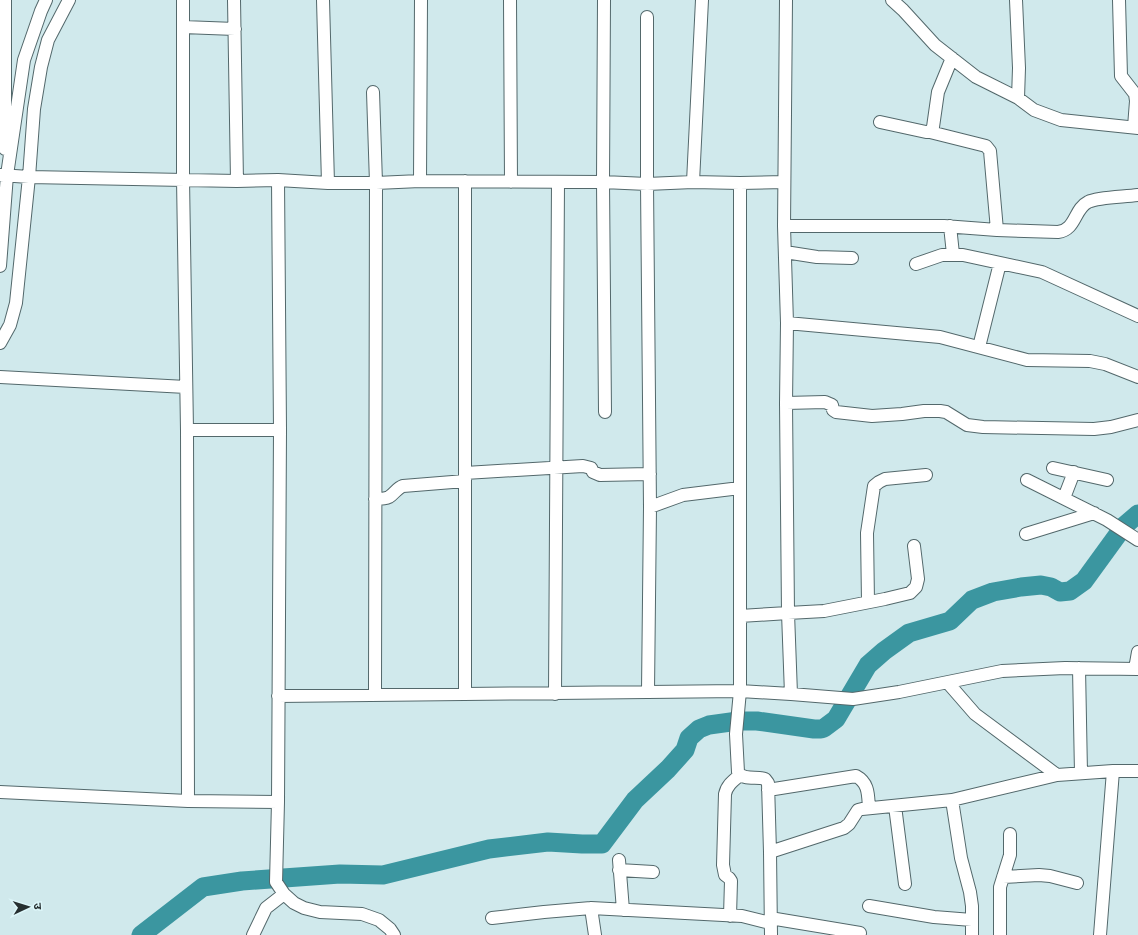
<svg xmlns="http://www.w3.org/2000/svg" width="1138" height="935" font-family="Overpass,'Noto Sans Devanagari',sans-serif">
<style>
.lines{fill:none;stroke-linecap:round;stroke-linejoin:round}
.river{stroke:#3b96a0;stroke-width:19}
.minor-casing{stroke:#53686b;stroke-width:14}
.minor{stroke:#fff;stroke-width:12}
</style>
<rect width="100%" height="100%" fill="#d0e9ec"/>
<g class="lines">
<!-- river -->
<path class="river" d="M141,935L203,887L242,881L340,874L383,875L489,849L548,842L582,844H602L635,800L668,769L685,750L689,738L699,729L709,725L738,721H757L814,729H821L824,728L836,719L868,665L884,651L909,633L950,621L972,600L993,592L1021,587L1041,585L1051,587L1060,592L1070,591L1084,581L1124,526L1138,514"/>
<defs>
<path id="minor" d="M183,0V179L187,430L188,801
M234,0L237,181
M323,0L328,183
M510,0L511,182
M604,0L603,182L605,412
M786,0L784,226L787,323L786,403L788,613L791,694
M892,0L903,10L935,45L976,77L1018,98L1034,110L1061,120L1138,128
M1016,0L1019,68L1018,98
M1119,0L1121,76L1135,94L1136,101L1134,127
M647,17V184L650,507L648,692
M183,27L235,29
M373,92L376,183L375,694
M880,122L926,132H930L933,127L938,92L952,58
M930,132L986,146L990,151L997,230
M5,149V0
M0,175L29,177L237,181L278,180L328,183H376L420,181L603,182L647,184L693,182L740,183L784,182
M278,180L280,430L278,802L276,882L284,894L294,903L304,908L320,912L362,914L379,920L390,929L394,935
M420,181L421,0
M693,182L702,0
M740,183V691L736,734L738,772C743,781 757,776 765,779L768,783L770,852L771,935
M784,226H944L997,230L1058,232C1076,230 1074,209 1088,202C1099,197 1125,197 1138,195
M950,226L953,254
M785,252L817,257L852,258
M916,264L942,255H963L1042,272L1138,316
M0,266L7,175L24,60L41,11L46,0
M787,323L940,337L1027,360L1090,361L1105,364L1138,377
M0,343L10,325L16,303L29,177L34,109L41,67L48,40L69,0
M979,347L1000,263
M0,377L186,387
M786,403L825,402L832,405L833,410L836,412L872,416L902,414L924,411H940L946,412L967,425L983,427L1094,429L1111,427L1138,420
M187,430H280
M1053,468L1107,480
M465,473L583,466L591,468L593,472L600,475L650,474
M1027,480L1107,520L1138,540
M1064,498L1074,472
M375,499C380,499 385,499 389,497C394,494 397,488 403,486L465,481
M650,507L683,495L740,488
M1026,534L1094,513
M868,602L867,533L874,486L879,482L885,479L926,475
M740,616L788,613L824,611L885,599L910,593L916,587L918,579L914,546
M1079,668L1081,773
M1135,669L1138,652
M948,683L975,714L1057,775
M465,694V181
M555,694L558,182
M278,696L740,691L791,694L853,699L899,692L1002,671L1065,668L1138,669
M768,790L856,776C869,783 868,795 869,808
M0,792L188,801L278,802
M952,800L1057,775L1113,771
M895,806L905,884
M770,852L844,828L849,824L858,810L862,809L952,800L961,858L970,892L972,906V935
M619,860L623,910
M619,870L653,872
M1003,877L1039,875L1050,876L1077,883
M869,906L934,917L972,920
M591,908L595,935
M730,916L731,881L729,878L725,875L723,865L725,794C727,785 733,781 740,775
M492,918L544,912L591,908L742,916L770,923
M770,918L860,933
M253,935L266,908L284,894
M1000,935V887L1010,855V834
M1100,935L1113,771H1138"/>
</defs>
<!-- minor casing -->
<use href="#minor" class="minor-casing"/>
<!-- minor -->
<use href="#minor" class="minor"/>
</g>
<!-- north arrow -->
<g transform="translate(28 907) rotate(86)" stroke="#ddf6f9" stroke-width="3" paint-order="stroke">
<path d="M0-3L7 15L0 10L-7 15Z" fill="#262f30"/>
<text y="-6" font-size="11" font-weight="bold" text-anchor="middle" fill="#262f30">उ</text>
</g>
</svg>
